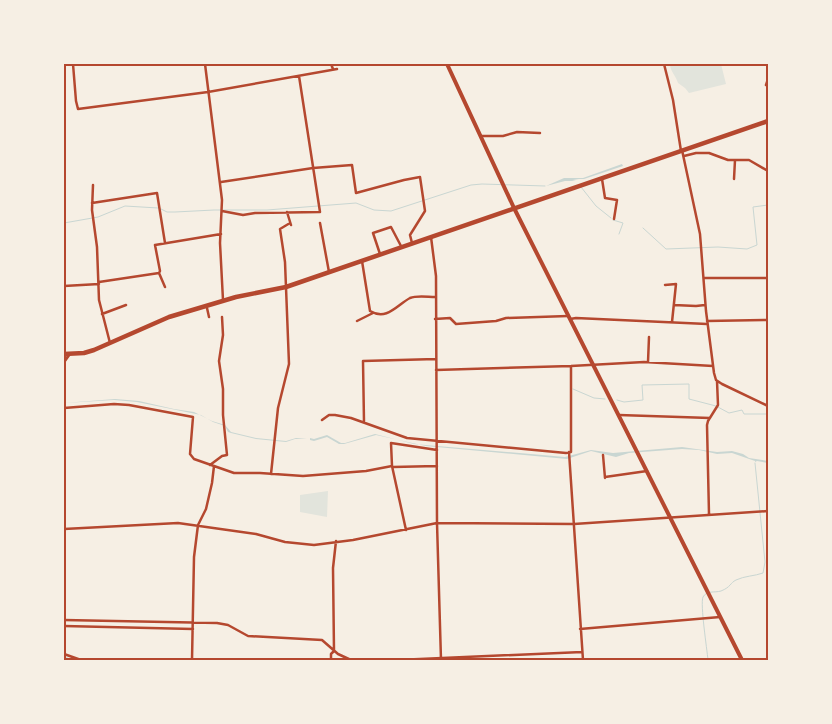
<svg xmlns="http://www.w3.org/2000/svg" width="832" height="724" font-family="Overpass,sans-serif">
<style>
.green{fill:#e2e4dc}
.water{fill:#c9d6d2}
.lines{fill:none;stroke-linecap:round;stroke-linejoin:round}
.stream{stroke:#c9d6d2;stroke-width:1}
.minor{stroke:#b5482f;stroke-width:2.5}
.tertiary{stroke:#b5482f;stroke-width:3}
.primary{stroke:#b5482f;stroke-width:4}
.trunk{stroke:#b5482f;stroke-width:4.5}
.neatline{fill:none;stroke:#b5482f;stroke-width:2}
</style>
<rect width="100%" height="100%" fill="#f6efe4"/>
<!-- green -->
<path class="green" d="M670,64H721L726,84L689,93L685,88L678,83C676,76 670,71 670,64Z
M328,491L327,517L300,512V495Z"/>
<!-- water -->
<path class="water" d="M622,164L623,166L584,179H573L579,180H572L576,181H565L546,186L564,178H583Z
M115,399L139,401L174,409L194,412L212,421L225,425L231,432L256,438L286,441L296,438L307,439H295L286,442L256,439L231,433L228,432L225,426L213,422L201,415L137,402L114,400L64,403Z
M375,434L414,444L565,457L591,450L613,453L682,447L717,452L732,451L743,454L749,458L768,461V463L757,461L755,462V461L732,453L717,454L699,450L682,449L629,453L616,457L591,451L567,459L426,446L376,435L344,444H339L327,437L314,441L310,440V438L314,439L327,435L341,443H345Z"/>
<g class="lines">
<!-- stream -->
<path class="stream" d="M581,187L596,206L611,218
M161,209L167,212H175L214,210H267L356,203L374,210L391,211L471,185L482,184L545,186
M613,220L623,223L619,234
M64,223L98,217L125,206L158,208
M643,228L666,249L718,247L747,249L757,245L753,207L768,205
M573,389L594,398L605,399
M617,400L624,402L643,400L642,385L689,384V399L716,406L729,413L742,410L744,414H768
M64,657L74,660
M708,660C707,649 700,604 703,597C707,590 714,593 721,591C731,587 730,583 736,580C744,576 755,576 763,573L765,562L755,463"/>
<!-- minor -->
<path class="minor" d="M73,64L76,101L78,109L208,92L337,69
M205,64L222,200L220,243L223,300
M331,64L333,69
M664,64L673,100L681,151
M766,85L768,79
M481,136H503L517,132L540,133
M682,150L700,234L706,311L714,373L716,380L722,384L768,406
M684,156L696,153H709L728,160H749L768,171
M602,179L605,198L617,200L614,219
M734,179L735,160
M221,182L313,168L352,165L356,193L404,180L420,177L425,211L410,235L412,243
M93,185L92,210L97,247L99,300L110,343
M92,203L157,193L165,243
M222,211L243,215L255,213L320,212L299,76
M287,212L291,225
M320,223L329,272
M431,237L436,276L437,523L441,660
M380,254L373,233L391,227L401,246
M362,261L370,311C387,321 397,305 410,298C417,295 428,297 435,297
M159,273L160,271L155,245L221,234
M704,278H768
M99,282L159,273L165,287
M665,285L676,284L672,322
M64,286L99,284
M674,305L696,306L705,305
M207,308L209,317
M102,314L126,305
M435,319L450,318L456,324L496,321L506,318L568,316
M570,319L576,318L707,324
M357,321L373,313
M707,321L768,320
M648,362L649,337
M436,370L571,366L644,362L713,366
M64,408L114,404L129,405L193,417L190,454L194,459L234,473H260L303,476L366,471L392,466
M619,415L710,418
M322,420L329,415H335L351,418L407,438L566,453L571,452V366
M364,422L363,361L436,359
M569,452L583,660
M603,455L605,478
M210,465L222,456L227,455L223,415V389L219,361L223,335L222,317
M393,467L437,466
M271,474L278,408L289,364L285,262L280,229L290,223
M605,477L647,471
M709,514L707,425L708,421L718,405L717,381
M64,529L178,523L256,534L285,542L314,545L353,540L437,523L574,524L768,511
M406,530L392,466L391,443L437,450
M64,620L217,623L228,625L248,636L322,640L338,654L351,660
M64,626L193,629
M580,629L720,617
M64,654L81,660
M192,660L194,557L198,525L206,509L212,483L214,466
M331,660V654L334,651L333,568L336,541
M397,660L582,652"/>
<!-- tertiary -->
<path class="tertiary" d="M64,362L69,355"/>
<!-- primary -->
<path class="primary" d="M447,64L514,208L742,660"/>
<!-- trunk -->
<path class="trunk" d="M64,354L84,353L94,350L169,317L236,297L286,287L768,121"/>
</g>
<!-- border -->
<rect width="832" height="724" fill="none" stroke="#f6efe4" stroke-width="130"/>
<rect x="65" y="65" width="702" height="594" class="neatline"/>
</svg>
